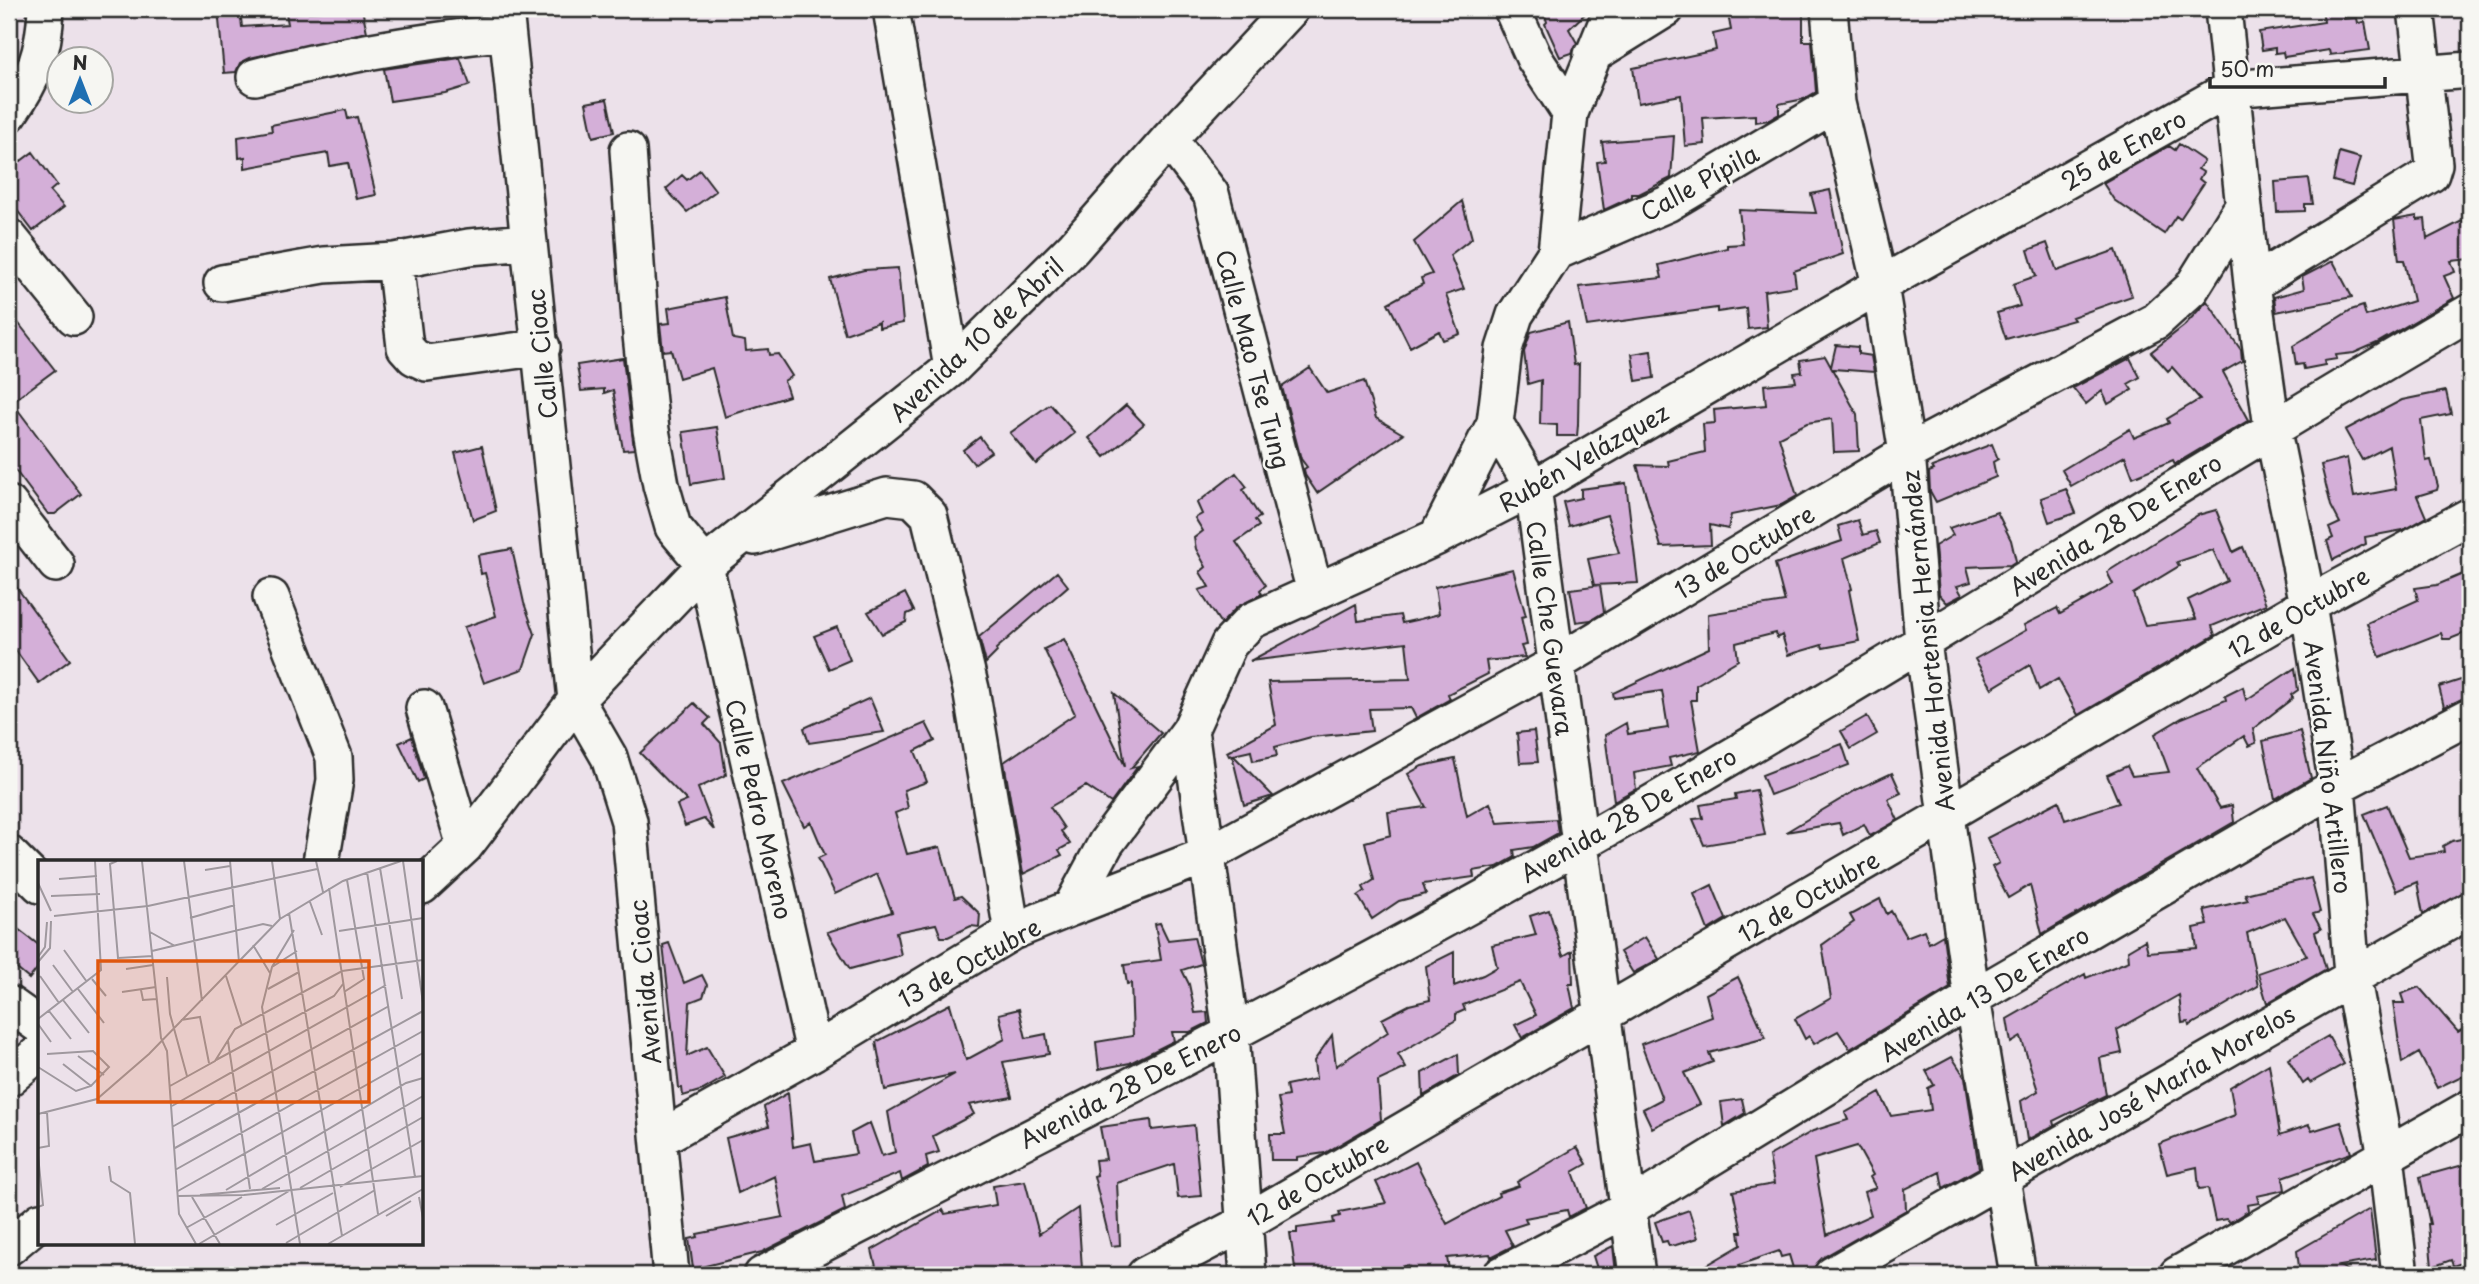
<svg xmlns="http://www.w3.org/2000/svg" width="2479" height="1284" font-family="'Playpen Sans',sans-serif">
<style>
.building{fill:#d4afd8;stroke:#2b2b2b;stroke-width:2;fill-rule:evenodd}
.lines{fill:none;stroke-linecap:round;stroke-linejoin:round}
.minor-casing{stroke:#2b2b2b;stroke-width:40}
.minor{stroke:#f6f6f2;stroke-width:35}
.labels{text-anchor:middle;dominant-baseline:central;stroke-width:5;stroke-linejoin:round;paint-order:stroke}
.street-label{font-size:24px;fill:#2b2b2b;stroke:#f6f6f2}
.inset-road{fill:none;stroke:#9f989e;stroke-width:2}
.view{fill:#df570e;fill-opacity:0.15;stroke:#df570e;stroke-width:3.5}
.inset-edge{fill:none;stroke:#2b2b2b;stroke-width:3.5}
</style>
<rect width="100%" height="100%" fill="#ece1ea"/>
<filter id="ink" filterUnits="userSpaceOnUse"><feTurbulence type="fractalNoise" baseFrequency=".0143" numOctaves="2"/><feDisplacementMap in="SourceGraphic" scale="14" xChannelSelector="R" yChannelSelector="G"/><feConvolveMatrix kernelMatrix="1 2 1 2 8 2 1 2 1" color-interpolation-filters="sRGB"/></filter>
<g filter="url(#ink)">
<!-- building -->
<path class="building" d="M218,9H240L242,27L288,24L286,13L362,9L367,32L250,58L240,63L236,72L224,73Z
M1543,9H1554L1557,13L1563,9H1590L1569,29L1577,43L1572,53L1560,57L1545,24L1547,22Z
M1727,9H1803V41H1812L1816,92L1804,99L1779,104V114L1769,120L1755,122V115L1703,118L1705,144L1685,146L1681,95L1638,103L1633,68L1716,50L1713,34L1731,30Z
M2322,9H2344V19L2357,18L2358,23L2365,22L2370,50L2330,55L2329,50L2284,57L2283,52L2275,53V48L2262,50L2259,32L2324,22Z
M460,58L470,85L468,86L445,93L390,101L384,69Z
M607,99L614,132L593,137L586,103Z
M346,110L348,119L357,117L376,195L356,199L348,163L330,166L328,153L245,168V157L239,158L238,137L272,131L271,125Z
M1674,136L1671,178L1639,194H1632V197L1604,210L1597,162L1605,161L1602,142Z
M2179,144L2204,161L2198,169L2203,172L2199,179L2204,183L2180,219L2176,216L2164,234L2114,200L2103,183L2169,146L2175,150Z
M33,152L57,185L50,191L64,207L33,231L10,201L9,170Z
M2339,152L2360,158L2352,186L2333,181Z
M700,170L716,191L687,212L666,189L682,175L687,180Z
M2309,179L2313,204H2305V211L2277,212L2275,182Z
M1830,190L1843,254L1794,271L1796,286L1764,291L1767,327L1748,329L1746,308L1717,312V308L1587,326L1579,287L1662,278L1659,265L1727,248V245L1743,244L1739,210L1816,213L1811,194Z
M1462,201L1472,238L1450,255L1464,289L1446,295L1460,334L1443,340L1439,331L1410,347L1388,303L1423,284L1421,278L1432,274L1414,242Z
M2417,216V220L2425,219L2427,239L2470,217V259L2451,261L2455,272L2444,276L2454,298L2377,343L2354,353L2336,355L2337,359L2324,361L2325,365L2304,369L2303,364L2296,365L2293,346L2351,310L2363,306L2366,316L2413,301L2404,260H2399L2394,220Z
M2047,243L2057,271L2116,250L2132,296L2072,317L2074,320L2006,339L1997,313L2020,306L2013,284L2036,276L2028,250Z
M2333,261L2352,297L2276,312L2274,297L2304,289L2302,277Z
M898,268L903,323L879,328V322L845,334L830,279L864,270Z
M725,297L733,339L745,341L746,351L768,349L769,355L778,354L792,376L784,381L789,396L725,417L712,368L679,378L671,350L663,351L660,324L670,323L668,308Z
M2207,301L2241,350L2242,361L2223,372L2249,420L2175,464L2173,460L2133,477L2125,456L2071,486L2062,470L2130,429L2134,438L2169,423L2167,419L2200,399L2172,367L2168,371L2151,352L2184,326Z
M9,311L55,370L12,402L81,494L55,514H48L9,462Z
M1568,322L1574,365L1579,364L1578,425L1577,436H1557V425L1540,424L1541,380L1528,384L1524,352L1531,332Z
M1836,345L1858,347V354L1871,356L1874,372L1832,369L1857,414L1859,451L1834,452L1832,419L1807,423L1779,437L1797,496L1781,505L1731,515L1728,529L1710,525L1711,545L1661,547L1637,465L1669,466L1668,461L1705,452L1703,424L1715,423L1714,410L1766,405L1764,385L1796,382L1794,373L1802,372L1800,360L1825,356L1831,367Z
M1651,351L1654,378L1636,381L1632,354Z
M623,358L634,449L623,450L613,390L604,393V389L581,391L577,365Z
M2130,358L2140,377L2128,384L2132,390L2108,404L2102,391L2086,404L2073,388Z
M1310,368L1327,393L1364,381L1376,418L1403,434L1317,493L1305,475L1304,469L1307,467L1301,459L1282,387Z
M2446,391L2451,414L2421,420L2426,461L2431,460L2438,486L2437,490L2417,496L2426,517L2403,530L2365,537L2366,544L2333,560L2327,541L2333,538L2329,528L2340,523L2331,506L2321,465L2347,458L2354,497L2396,489L2389,446L2362,460L2345,430L2402,400Z
M1050,404L1075,433L1036,464L1010,433Z
M1126,405L1144,424L1105,457L1089,438Z
M717,427L725,478L691,484L683,432Z
M980,437L991,452L974,464L963,450Z
M1992,444L1998,459L1993,462L1996,477L1936,502L1930,491L1929,472L1934,470L1932,467Z
M482,446L496,511L473,520L455,453Z
M1236,473L1247,487L1243,490L1260,517L1255,520L1259,526L1236,542L1266,585L1260,590L1262,594L1237,607L1221,624L1199,590L1209,587L1200,572L1206,567L1196,549L1194,538L1203,531L1195,518L1202,514L1197,503Z
M1626,483L1638,583L1594,585L1588,559L1619,553L1607,515L1569,526L1563,502L1581,498V489Z
M2066,489L2076,513L2049,522L2041,498Z
M2216,510L2233,552L2243,547L2266,604L2212,626L2215,635L2078,715L2058,679L2039,690L2030,665L1992,688L1975,659L2026,630L2024,625L2057,608L2060,614L2113,584L2107,572L2198,515ZM2213,550L2227,581L2188,600L2196,619L2145,625L2133,594L2179,566L2177,562Z
M1997,512L2011,540L2016,561L2010,565L1967,567L1971,582L1957,586L1962,595L1947,603L1939,594L1935,546L1953,535L1949,528Z
M1858,520L1863,535L1876,531L1880,543L1844,558L1852,589L1849,590L1859,641L1823,648L1822,645L1788,655L1782,635L1777,638L1776,633L1736,643L1738,660L1696,685V700H1691L1700,751L1669,758L1671,766L1634,773L1636,789L1614,801L1605,735L1626,723L1628,734L1668,728L1662,691L1614,698L1613,693L1709,648L1708,614L1785,602L1775,564L1842,541L1838,526Z
M512,549L524,603L535,634L523,669L484,683L464,627L496,616L485,573L481,574L478,555Z
M1513,569L1526,616L1521,617L1527,645L1521,646L1525,657L1486,661L1488,674L1448,694L1450,699L1416,718L1411,708L1369,709L1372,731L1311,737L1275,747L1277,756L1253,761L1251,751L1233,755L1273,796L1244,805L1232,755L1229,756L1227,752L1276,725L1268,682L1410,679L1406,642L1250,661L1356,604L1358,621L1400,615L1402,623L1420,619L1439,614L1435,587Z
M2470,571V631L2450,639H2443L2441,633L2380,657L2367,623L2418,600L2415,588L2437,585Z
M1057,572L1068,586L996,649L997,652L986,663L979,637Z
M9,577L70,660L39,683L9,641Z
M1600,585L1604,612L1591,620L1576,622L1570,589Z
M905,593L914,611L907,614L906,622L882,634L868,612Z
M837,627L850,660L829,669L814,636Z
M1064,639L1125,766L1114,693L1161,733L1131,768L1138,766L1111,803L1086,786L1050,807L1064,828L1061,831L1070,844L1059,850L1062,855L1023,874L1004,762L1075,714L1044,649Z
M2295,668L2298,690L2291,695L2293,698L2253,729L2256,743L2249,746L2244,736L2197,768L2220,808L2232,805L2234,822L2042,934L2030,885L2008,898L1992,867L1999,863L1987,838L2059,801L2065,820L2119,803L2107,775L2127,766L2132,776L2169,772L2155,734L2182,718L2226,700L2225,696L2243,687L2246,700Z
M2470,677V696L2444,707L2439,687Z
M870,698L884,732L809,743L804,728Z
M694,703L710,718L704,724L721,743L726,775L698,788L714,830L704,819L685,826L677,805L687,801L640,753Z
M1867,716L1877,734L1851,749L1841,731Z
M926,723L935,741L915,751L927,782L904,790L908,808L895,813L907,854L940,847L955,898L961,896L980,914L979,927L971,926L948,937H941L936,924L896,932L901,955L850,969L827,932L892,912L877,874L835,894L818,858L825,855L811,822L804,826L783,784Z
M1534,731L1538,762L1520,763L1517,733Z
M2300,731L2311,778L2275,799L2263,741Z
M412,737L424,779L418,782L399,743Z
M1842,744L1849,765L1770,795L1762,775Z
M1455,759L1467,816L1490,803L1498,823L1556,819L1558,833L1533,847L1514,850L1515,857L1497,867L1473,871L1474,877L1423,884L1426,894L1399,901L1372,919L1358,896L1365,891L1363,887L1374,880L1365,842L1391,835L1388,812L1426,807L1408,774L1422,766Z
M1892,773L1901,793L1888,799L1898,820L1870,836L1864,824L1843,835L1839,823L1786,832L1858,789Z
M1756,790L1765,835L1704,845L1693,819L1703,818L1700,805L1736,799L1735,794Z
M2387,805L2409,857L2444,852L2443,846L2452,841L2470,837V890L2423,914L2417,882L2396,891L2364,814Z
M2311,878L2320,912L2313,914L2321,929L2315,932L2326,969L2267,1003L2258,973L2307,956L2285,917L2247,933L2258,986L2189,1026L2188,1022L2182,1023L2179,995L2117,1030L2122,1053L2100,1058L2106,1095L2053,1121L2054,1125L2027,1140L2021,1101L2038,1091L2021,1037L2011,1043L2007,1019L2085,974L2086,978L2129,961L2128,950L2145,940L2148,952L2197,948L2194,928L2208,925L2204,910L2248,900L2245,894Z
M1712,885L1726,919L1708,930L1694,894Z
M1880,899L1887,914L1891,911L1906,937L1924,930L1929,943L1943,935L1950,988L1850,1049L1838,1031L1814,1044L1809,1036L1805,1039L1795,1019L1831,998L1822,945L1854,922L1850,915Z
M1549,910L1563,956L1572,951L1573,984H1569L1574,1008L1522,1038L1515,1025L1536,1015L1520,982L1463,1005L1465,1010L1456,1014V1020L1398,1054L1406,1068L1378,1081L1381,1120L1325,1153L1297,1157V1160H1271L1270,1134H1285L1278,1098L1288,1096L1286,1085L1316,1079L1314,1061L1332,1035L1336,1066L1388,1032L1382,1019L1409,1005L1430,1000L1426,966L1454,952V986L1483,975L1497,967L1492,945L1536,935L1530,916Z
M9,922L40,946V965L29,979L11,964L15,959L9,954Z
M1160,923L1168,940L1194,937L1201,964L1182,970L1189,984L1195,1013L1207,1012L1208,1023L1190,1032H1172L1174,1041L1130,1063L1099,1069L1096,1042L1133,1036L1131,983L1127,984L1124,965L1161,960L1155,924Z
M1645,937L1659,959L1633,973L1620,952Z
M669,943L684,983L702,975L707,985L703,997L690,1002L687,1056L707,1047L725,1077L703,1090L683,1096L682,1088H679L663,945Z
M1738,977L1766,1038L1709,1053L1713,1062L1684,1073L1700,1104L1652,1128L1643,1109L1662,1099L1641,1044L1712,1017L1706,994Z
M2419,987L2458,1032L2470,1025V1058L2466,1061L2470,1072L2437,1088L2419,1053L2402,1063L2393,1003H2404L2401,994Z
M950,1004L966,1060L1005,1039L999,1014L1019,1009L1026,1038L1046,1034L1049,1054L1003,1062L1012,1097L969,1105L974,1114L933,1136L939,1152L926,1156L928,1167L902,1181L900,1173L842,1196L845,1210L762,1252L693,1269L689,1239L698,1237L697,1234L783,1217L775,1176L738,1193L726,1138L769,1126L764,1107L788,1093L793,1147L811,1143L815,1161L856,1154L851,1133L870,1123L882,1156L895,1152L888,1112L955,1074L885,1090L876,1042Z
M2328,1036L2344,1064L2310,1083L2308,1080L2303,1084L2288,1059Z
M1458,1054L1459,1075L1423,1096L1422,1073Z
M1952,1057L1965,1077L1979,1168L1943,1188L1940,1172L1905,1189L1906,1210L1822,1258L1813,1269L1795,1275L1789,1255L1781,1257L1779,1251L1739,1265L1743,1275H1690L1741,1245L1739,1232H1742L1733,1191L1774,1184L1769,1156L1813,1131L1848,1120L1845,1113L1880,1093L1891,1116L1931,1110L1928,1088L1934,1085L1926,1071ZM1857,1146L1873,1175L1870,1177L1876,1188L1864,1192L1871,1215L1827,1235L1814,1159Z
M2269,1064L2280,1135L2309,1125L2312,1131L2341,1122L2351,1153L2283,1177L2285,1190L2257,1196L2259,1203L2247,1205L2248,1211L2230,1222L2226,1219L2215,1221L2208,1188L2199,1189L2197,1167L2167,1174L2159,1144L2235,1115L2230,1087Z
M1742,1099L1745,1113L1724,1126L1721,1102Z
M1151,1120L1152,1130L1194,1125L1201,1196L1178,1198L1174,1164L1117,1183L1120,1245L1111,1246L1094,1176L1097,1175L1095,1160L1106,1159L1100,1127Z
M1577,1147L1587,1164L1573,1172L1586,1208L1569,1217L1567,1210L1525,1218L1527,1223L1505,1230L1513,1246L1491,1257L1490,1254L1447,1258L1450,1275H1412L1408,1265L1373,1275H1296L1290,1233H1297V1228L1334,1223L1333,1218L1340,1216L1339,1212L1386,1203L1376,1182L1416,1162L1447,1224L1499,1196L1498,1193L1519,1186L1517,1182Z
M2470,1163V1260L2453,1266L2451,1260L2432,1267L2428,1224H2430L2420,1177Z
M1025,1181L1039,1234L1078,1208L1082,1269L1019,1275H878L872,1250L943,1210L945,1214L996,1205L993,1186Z
M2370,1209L2376,1260L2340,1266L2356,1275H2300L2297,1251Z
M1689,1210L1698,1238L1676,1245L1669,1246L1667,1241L1662,1242L1655,1222Z
M1613,1246L1616,1273L1599,1275L1593,1256Z"/>
<g class="lines">
<defs>
<path id="minor" d="M505,9L576,700L609,757L629,821L671,1275
M891,9L952,368
M1512,9L1534,58L1570,113
M1612,9L1570,113L1556,252L1515,315L1504,349L1495,423L1533,488L1637,1275
M1829,9L1837,103L1880,285L1907,453L1923,642L1946,816L1972,998L2018,1275
M2223,9L2252,284L2272,427L2308,604L2337,786L2352,975L2386,1156L2400,1275
M1592,55L1666,9
M255,77C336,55 423,41 507,32
M9,114C34,78 44,54 46,9
M1169,139L1211,194L1315,592
M628,150L641,335L651,430L661,485L673,527L705,565L814,1052
M9,237L74,317
M1556,252L1667,204L1837,103
M395,261L405,347L414,357L427,363L542,347
M222,283L324,265L395,261L469,247L529,242
M2252,284L2431,174L2434,164L2416,9
M9,504L56,564
M755,537L887,496L913,499L929,515L971,689L1012,932
M1437,537L1495,423
M271,597L334,757L335,780L321,862
M424,708L465,846
M1190,730L1231,1033L1248,1275
M9,854L40,885
M422,886L465,846L576,700L705,565L952,368L1073,248L1169,139L1291,9
M1071,908L1207,855L1554,665L1907,453L2156,321L2191,289L2243,206
M9,1004L40,1026
M9,1078L40,1052
M659,1139L814,1052L1012,932L1071,908L1106,843L1190,730L1229,644L1251,621L1437,537L1533,488L1880,285L2230,89L2470,70
M9,1247L40,1221
M762,1275C1037,1134 1313,995 1582,843C1882,673 2172,485 2470,312
M1145,1275L1246,1222L2308,604L2470,516
M1501,1275L1627,1209L1972,998L2337,786L2470,716
M1832,1275L2470,910
M2177,1275L2470,1108"/>
</defs>
<!-- minor casing -->
<use href="#minor" class="minor-casing"/>
<!-- minor -->
<use href="#minor" class="minor"/>
</g>
</g>
<g class="labels">
<!-- street labels -->
<g class="street-label">
<text transform="translate(2123 149) rotate(-29)">25 de Enero</text>
<text transform="translate(1699 182) rotate(-29)">Calle Pípila</text>
<text transform="translate(976 339) rotate(-43)">Avenida 10 de Abril</text>
<text transform="translate(541 354) rotate(-96)">Calle Cioac</text>
<text transform="translate(1254 359) rotate(75)">Calle Mao Tse Tung</text>
<text transform="translate(1583 457) rotate(-30)">Rubén Velázquez</text>
<text transform="translate(2115 524) rotate(-32)">Avenida 28 De Enero</text>
<text transform="translate(1744 551) rotate(-31)">13 de Octubre</text>
<text transform="translate(2298 612) rotate(-30)">12 de Octubre</text>
<text transform="translate(1551 628) rotate(82)">Calle Che Guevara</text>
<text transform="translate(1927 641) rotate(-96)">Avenida Hortensia Hernández</text>
<text transform="translate(2329 767) rotate(83)">Avenida Niño Artillero</text>
<text transform="translate(760 809) rotate(77)">Calle Pedro Moreno</text>
<text transform="translate(1628 814) rotate(-30)">Avenida 28 De Enero</text>
<text transform="translate(1808 896) rotate(-30)">12 de Octubre</text>
<text transform="translate(969 962) rotate(-29)">13 de Octubre</text>
<text transform="translate(644 982) rotate(-95)">Avenida Cioac</text>
<text transform="translate(1984 993) rotate(-31)">Avenida 13 De Enero</text>
<text transform="translate(1130 1085) rotate(-27)">Avenida 28 De Enero</text>
<text transform="translate(2151 1092) rotate(-30)">Avenida José María Morelos</text>
<text transform="translate(1317 1180) rotate(-30)">12 de Octubre</text>
</g>
</g>
<!-- overview -->
<g transform="translate(38 860)">
<rect width="385" height="385" fill="#ece1ea"/>
<path class="inset-road" d="M79,1L72,4L80,98L115,96M104,1L123,178L129,191L141,354L158,384M146,1L164,141M192,1L201,102M234,1L242,59M278,1L285,32M365,1L385,143M342,8L364,139M167,10L192,6M329,12L377,317M21,19L59,16M0,23L13,51M291,28L340,354M13,36L62,34M272,42L284,75M251,53L304,376M16,56L110,46L279,9M152,58L197,45M256,70L234,107L224,147L262,384M301,71L385,58M112,72L137,86M215,85L232,113M26,90L49,122M114,91L225,64L234,66M0,97L7,87L9,62M0,102L12,88L13,61M15,105L35,132M234,107L259,91M88,109L115,105M2,116L21,143M188,116L204,166M129,117L132,154L149,216M54,119L68,136M40,129L66,163M230,129L261,112M103,130L105,140L119,139M84,132L118,127M306,132L326,119L309,20M25,140L51,173M11,151L33,179M0,159L63,110L57,1M143,160L162,157L171,203M0,164L13,182M190,181L212,329M40,196L66,215M178,200L296,136L305,124M25,204L53,226M0,207L38,231L53,226L71,207L55,191L9,194M132,226L177,201L197,169L304,111L385,100M134,246L348,125M0,254L59,239L111,194L242,59L305,21L363,1M134,267L351,146M0,288L11,286L9,252M137,288L385,151M0,295L5,345L0,347M71,306L73,321L92,333L97,384M137,310L385,171M302,327L385,280M262,328L385,257M224,329L385,236M188,330L368,223L385,218M140,331L385,193M162,335L242,328M140,336L206,335L385,316M154,337L182,384M381,337L385,358M348,356L373,341M238,365L295,333M148,368L204,337M248,383L337,330M161,384L251,331M290,384L385,329"/>
<path class="view" d="M60,101H331V242H60Z"/>
<rect width="385" height="385" class="inset-edge"/>
</g>
<!-- margin -->
<rect width="2479" height="1284" fill="none" stroke="#f6f6f2" stroke-width="35"/>
<rect x="18" y="18" width="2444" height="1249" fill="none" stroke="#2b2b2b" stroke-width="2.5" filter="url(#ink)"/>
<!-- north arrow -->
<g transform="translate(80 80)"><circle r="33" fill="#f6f6f2" stroke="#a5a5a2" stroke-width="2"/>
<path d="M0-5L12 26L0 18L-12 26Z" fill="#1f6fb2"/>
<text y="-10" font-size="19" font-weight="bold" text-anchor="middle" fill="#2b2b2b">N</text>
</g>
<!-- scale -->
<path d="M2210 77v10h175v-10" fill="none" stroke="#2b2b2b" stroke-width="3.5"/>
<text x="2220" y="77" font-size="21" fill="#2b2b2b" stroke="#f6f6f2" stroke-width="5" paint-order="stroke">50 m</text>
</svg>
